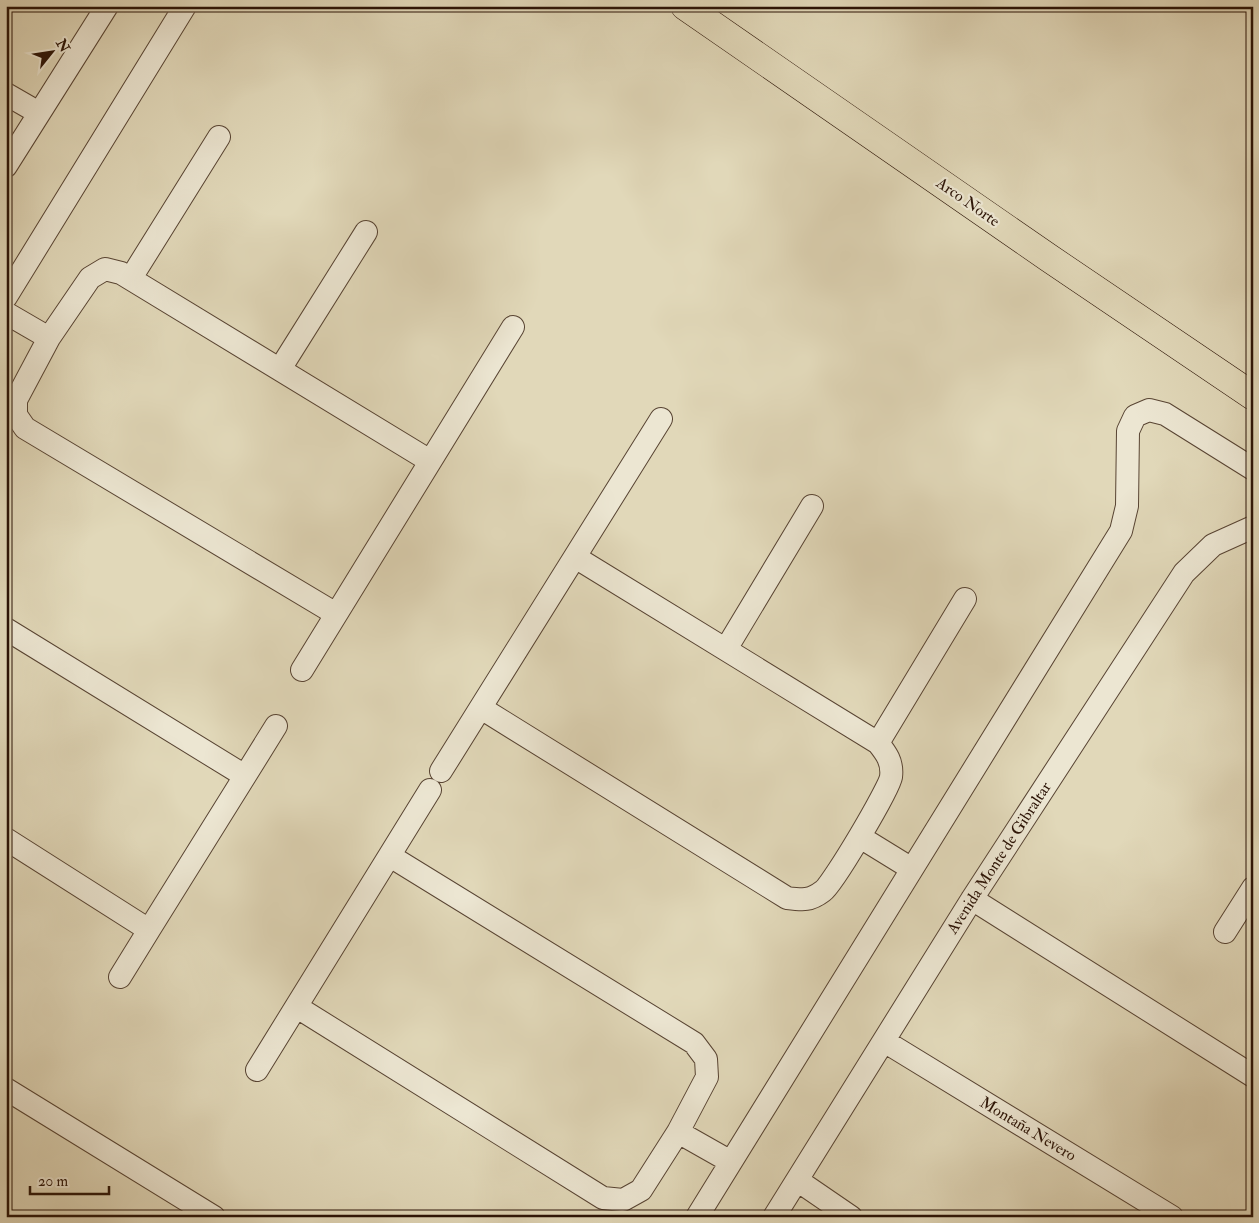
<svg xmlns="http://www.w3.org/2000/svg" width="1259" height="1223" font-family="'IM FELL Double Pica',serif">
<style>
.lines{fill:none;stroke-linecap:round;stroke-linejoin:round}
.street-casing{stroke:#584433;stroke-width:24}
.primary-casing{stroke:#2b1306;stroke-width:29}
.street{stroke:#ece6d2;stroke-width:22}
.primary{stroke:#e1d8b9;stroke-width:28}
.labels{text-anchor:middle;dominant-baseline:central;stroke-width:4.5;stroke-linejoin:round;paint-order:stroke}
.street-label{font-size:16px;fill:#2b1306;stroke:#ece6d2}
</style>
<rect width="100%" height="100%" fill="#e1d8b9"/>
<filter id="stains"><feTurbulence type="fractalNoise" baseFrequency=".004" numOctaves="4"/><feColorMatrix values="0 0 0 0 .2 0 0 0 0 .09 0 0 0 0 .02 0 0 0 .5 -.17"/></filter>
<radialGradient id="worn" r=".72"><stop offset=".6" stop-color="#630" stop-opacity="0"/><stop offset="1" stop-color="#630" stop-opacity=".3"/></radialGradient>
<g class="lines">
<defs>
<path id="street" d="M6,94L39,113
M6,166L107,6
M131,278L219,137
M6,297L185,6
M6,313L49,338
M280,369L366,232
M336,614L25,428L16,415V400L49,338L90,278L105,269L121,273L430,461
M6,629L245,776L149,930L6,839
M726,649L812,506
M302,670L513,327
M481,708L787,898C803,900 810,901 823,891C833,884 889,789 891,777C893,762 886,753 878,743L575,557
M878,743L965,599
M441,771L661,419
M245,776L276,726
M860,837L912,869
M972,899L1253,1076
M1225,932L1253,888
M120,977L149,930
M297,1007L603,1198L623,1200L641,1190L678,1132L707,1077L706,1059L694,1043L390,856
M884,1041L1172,1217
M257,1070L430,790
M6,1089L214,1217
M678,1132L731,1162
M797,1180L851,1217
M697,1217L1121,531L1127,506L1128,431L1135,416L1149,410L1165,414L1253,469
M774,1217L972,899L1184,573L1213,545L1253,527"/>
<path id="primary" d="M685,6L1049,258L1253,396"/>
</defs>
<!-- street casing -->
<use href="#street" class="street-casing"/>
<!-- primary casing -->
<use href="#primary" class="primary-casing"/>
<!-- street -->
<use href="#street" class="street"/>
<!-- primary -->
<use href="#primary" class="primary"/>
</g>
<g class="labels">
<!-- street labels -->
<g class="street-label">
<text transform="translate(968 202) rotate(35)">Arco Norte</text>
<text transform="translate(999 858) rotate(-57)">Avenida Monte de Gibraltar</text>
<text transform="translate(1028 1129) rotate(31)">Montaña Nevero</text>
</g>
</g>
<!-- margin -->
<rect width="1259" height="1223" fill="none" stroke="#e1d8b9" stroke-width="25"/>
<rect x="8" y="8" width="1244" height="1208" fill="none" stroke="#2b1306" stroke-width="2.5"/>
<rect x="12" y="12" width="1234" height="1198" fill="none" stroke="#2b1306"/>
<!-- north arrow -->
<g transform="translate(52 52) rotate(60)" stroke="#ece6d2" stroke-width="4" paint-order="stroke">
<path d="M0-4L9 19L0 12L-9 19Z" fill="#2b1306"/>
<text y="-8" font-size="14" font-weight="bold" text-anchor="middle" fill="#2b1306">N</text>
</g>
<!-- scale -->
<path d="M30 1186v8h79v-8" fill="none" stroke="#2b1306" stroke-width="2.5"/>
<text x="38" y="1186" font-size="15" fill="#2b1306" stroke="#ece6d2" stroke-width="4" paint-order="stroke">20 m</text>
<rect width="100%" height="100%" filter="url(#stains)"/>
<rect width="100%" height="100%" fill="url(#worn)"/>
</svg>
